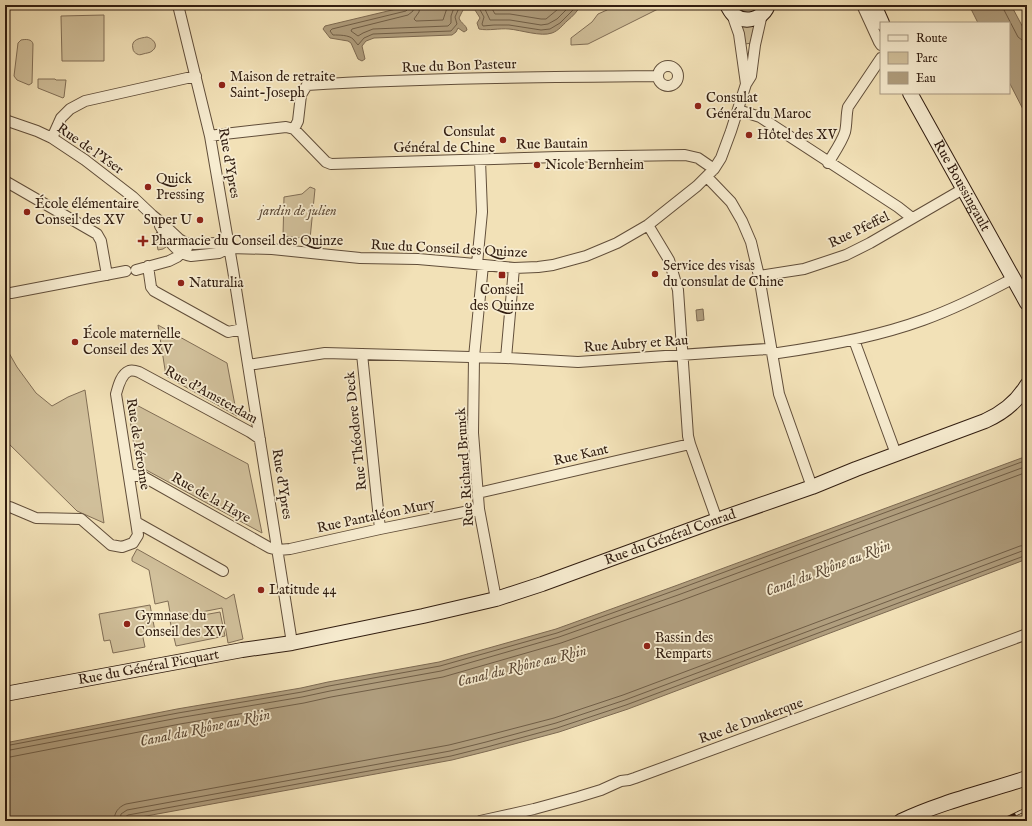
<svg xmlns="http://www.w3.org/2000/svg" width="1032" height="826" font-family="'IM FELL English',serif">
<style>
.green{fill:#d1c09b;stroke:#816e56}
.water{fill:#b09e7e;stroke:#7d6a52}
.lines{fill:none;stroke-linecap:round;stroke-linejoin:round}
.shore{stroke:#705e47;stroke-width:1}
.street-casing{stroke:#614e3a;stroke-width:12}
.secondary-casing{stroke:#311d10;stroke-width:16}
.street{stroke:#f7ecd0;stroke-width:10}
.secondary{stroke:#f7ecd0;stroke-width:14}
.rail-casing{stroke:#311d10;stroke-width:4}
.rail{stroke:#f7ecd0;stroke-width:2.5;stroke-dasharray:8;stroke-linecap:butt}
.poi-dot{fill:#8f2418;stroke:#f7ecd0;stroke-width:1.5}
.labels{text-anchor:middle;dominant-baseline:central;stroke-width:3.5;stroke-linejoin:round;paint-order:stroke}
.street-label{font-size:14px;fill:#311d10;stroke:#f7ecd0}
.poi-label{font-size:14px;fill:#311d10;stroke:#f7ecd0;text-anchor:start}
.park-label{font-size:14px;font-style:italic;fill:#614e3a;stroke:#f7ecd0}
.water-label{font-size:15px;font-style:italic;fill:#5d4a36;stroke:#f7ecd0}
</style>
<rect width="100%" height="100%" fill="#f2e1b7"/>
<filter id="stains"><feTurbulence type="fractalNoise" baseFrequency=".005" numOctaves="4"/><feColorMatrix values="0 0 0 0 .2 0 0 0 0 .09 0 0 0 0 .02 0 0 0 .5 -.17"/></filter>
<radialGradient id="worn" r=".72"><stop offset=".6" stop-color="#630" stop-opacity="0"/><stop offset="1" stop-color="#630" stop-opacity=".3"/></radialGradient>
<!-- green -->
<path class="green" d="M613,5H666L588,44L571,45V38L592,22L598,14L607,10Z
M736,5H761C754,15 743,14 736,5Z
M104,15V61H62L61,16Z
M739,23H755L752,43L745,44Z
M147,37C154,39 159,46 152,51C150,53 146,53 143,54C140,55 139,55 137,54C135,53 133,51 133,49C130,39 141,38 147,37Z
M21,40C26,39 32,39 33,44L32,83L29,85L17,80L14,76L18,43Z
M38,79H55L56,80H66L64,97L63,98L38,88Z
M310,187L315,189L310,239L283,236L284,197L302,194Z
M157,232L160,236H163L169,245L163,249L158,250L155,234Z
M158,325L227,363L237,416L166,376Z
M5,346L17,367L36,393L52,406L68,397L85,390L104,523L77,511L5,440Z
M127,400L248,464L262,533L137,465Z
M137,549L226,599L234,594L243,639L228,643L222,608L171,618L168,601L155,604L149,570L132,561V558Z
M150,605L155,631L142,633L145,647L113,653L110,640L104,641L99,614Z
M220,612L225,636L176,646L170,621Z"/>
<!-- water -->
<path class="water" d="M413,5H581C577,12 573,16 567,21C563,25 558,31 552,33C541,37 521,30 509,29C499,28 489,31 479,29L477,23L480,18L475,10H463L459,18C461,24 466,24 467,30L464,32L458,28L456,32L452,35L374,38L366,41L362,46L365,59L362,61L358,59L351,43L348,41L330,38L323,29L325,26Z
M969,5H1011L1027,35V117L1009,82V23H978Z
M703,309L704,320L697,321L696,310Z
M1027,456V559L628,709L559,732L488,751L452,760L119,821H5V743L177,709L301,688L328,682L439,662L556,629L675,586Z"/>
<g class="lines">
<!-- shore -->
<path class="shore" d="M409,5V8L406,11L332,29L330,31L333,35C339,35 349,35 353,39C355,41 356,43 358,45L364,38L373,34L451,31L457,24L455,17L459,8L462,6H477L479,8L484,17L482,24L483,26L494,25H509L541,30L550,29L560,23L573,10L577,5
M414,5L413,11L408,15L352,29L351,31L358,36L363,33L373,29L448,26L451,23V16L455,5
M420,5L419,12L414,19L416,21L443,20L448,5
M483,5L490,20H510L541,25L548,24L557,19L571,5
M490,5L495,14H510L541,19H546L563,5
M1003,5L1004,10L1018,37L1022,40L1027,41
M5,746L178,713L302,692L329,686L440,666L557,633L676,590L1027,460
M5,751L178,718L302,697L330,691L441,671L559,637L678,595L1027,466
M5,758L180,724L304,703L331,697L443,677L561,643L680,601L1027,472
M114,821C114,813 118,807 126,804L449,745L485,736L554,718L623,695L1020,546L1027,545
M120,821L121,814L127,810L450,751L486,742L556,723L625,700L1022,551H1027
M125,821V817L128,815L451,756L487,747L557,728L626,705L1024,556H1027"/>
<defs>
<path id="street" d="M178,5L210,136L233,270L292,643
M862,5L879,42L881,45
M732,14L739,34L746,84
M658 76a10 10 0 1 1 20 0a10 10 0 1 1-20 0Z
M738,110L760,117L898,207L912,218
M5,120L37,131L52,138L85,160L133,197L152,215L163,224L179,239L186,243L195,244L217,243L229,248L272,249L360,258L418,259L464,263L514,268L538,267L553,265L586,256L617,243L648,225L697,186L714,169L721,158L731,131L746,84L751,76L755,45L762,14
M294,129L298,121L301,95L307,85C424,78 541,77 658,76
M210,136L224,134L286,127L294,129L326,162L331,164L558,157L685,155L698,158L714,169
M52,138L61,118L70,109L85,101L196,76
M828,163C834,153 842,142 845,132C847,124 846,115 848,107L881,58
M707,177L731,202L742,221L751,242L759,276L779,394L812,487
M5,181L97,234L101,241L107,275
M648,225L669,260L678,290L688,436L690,444L717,520
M160,226C167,238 176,254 191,256L219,253L229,248
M477,264L482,212L480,160
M483,265L474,357L473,433L479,509L496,599
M148,266L151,287L154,291L228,332L242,329
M136,270L169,261L177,257L187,248
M759,276L804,269L846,255L870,243L963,189
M5,293H11L126,271
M854,340L896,454
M362,354L380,529
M506,358L514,268
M248,365L325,353L506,358L578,362L766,349L778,353C827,346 876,337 923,320C954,309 984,294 1014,278
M129,474L144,477L270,548L278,550L290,549L380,529L479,509
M478,493L690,444
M10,507L36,518L81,519L111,545L122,547L133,543L138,535L136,522
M223,571L136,522L116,394C118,387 121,374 129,371C132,370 136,371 139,372L250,432L260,439
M480,821L534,809L578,797L601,790L621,781L629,780L635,778L1027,634"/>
<g id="secondary">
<path d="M727,5C729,8 731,13 734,15C746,24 763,19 768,5"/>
<path d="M874,5L882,23"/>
<path id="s1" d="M910,93L1027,303"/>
<path id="s2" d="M5,694L242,650L292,643L423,616L496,599L542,584L717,520L812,487L856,469L985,421C1003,413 1017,402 1027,385"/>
<path d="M901,821C941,802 985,792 1027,778"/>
</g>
</defs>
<!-- street casing -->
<use href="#street" class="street-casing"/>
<!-- secondary casing -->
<use href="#secondary" class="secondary-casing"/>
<!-- street -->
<use href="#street" class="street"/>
<!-- secondary -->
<use href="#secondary" class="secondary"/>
<defs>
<path id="rail" d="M1001,821L1027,809"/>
</defs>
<!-- rail casing -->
<use href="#rail" class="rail-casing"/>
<!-- rail -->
<use href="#rail" class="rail"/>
</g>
<!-- markers -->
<g class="poi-dot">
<circle cx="222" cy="85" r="4"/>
<circle cx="698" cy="106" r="4"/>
<circle cx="749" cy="135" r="4"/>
<circle cx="503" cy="140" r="4"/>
<circle cx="537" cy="165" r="4"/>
<circle cx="148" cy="187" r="4"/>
<circle cx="27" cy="212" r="4"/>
<circle cx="200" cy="220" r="4"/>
<path d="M141 235h4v4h4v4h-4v4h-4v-4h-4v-4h4z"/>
<circle cx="655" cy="274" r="4"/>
<rect x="498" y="271" width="8" height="8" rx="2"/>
<circle cx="181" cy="283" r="4"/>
<circle cx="75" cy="342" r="4"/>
<circle cx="261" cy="590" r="4"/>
<circle cx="127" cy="624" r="4"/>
<circle cx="647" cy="646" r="4"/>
</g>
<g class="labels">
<!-- street labels -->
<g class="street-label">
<text transform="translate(459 66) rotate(-2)">Rue du Bon Pasteur</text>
<text transform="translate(552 144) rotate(-1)">Rue Bautain</text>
<text transform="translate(90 149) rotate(35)">Rue de l'Yser</text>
<text transform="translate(229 163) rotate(80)">Rue d'Ypres</text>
<text stroke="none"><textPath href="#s1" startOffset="106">Rue Boussingault</textPath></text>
<text transform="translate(859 230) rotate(-26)">Rue Pfeffel</text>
<text transform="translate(449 249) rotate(3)">Rue du Conseil des Quinze</text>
<text transform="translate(636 344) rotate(-4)">Rue Aubry et Rau</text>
<text transform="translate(211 395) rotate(29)">Rue d'Amsterdam</text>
<text transform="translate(356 431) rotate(-96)">Rue Théodore Deck</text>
<text transform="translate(138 444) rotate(81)">Rue de Péronne</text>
<text transform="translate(581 455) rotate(-13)">Rue Kant</text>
<text transform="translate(465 467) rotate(-94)">Rue Richard Brunck</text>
<text transform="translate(282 484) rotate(81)">Rue d'Ypres</text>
<text transform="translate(211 498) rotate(29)">Rue de la Haye</text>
<text transform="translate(376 516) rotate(-12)">Rue Pantaléon Mury</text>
<text stroke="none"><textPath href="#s2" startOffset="685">Rue du Général Conrad</textPath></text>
<text stroke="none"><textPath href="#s2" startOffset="146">Rue du Général Picquart</textPath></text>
<text transform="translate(751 721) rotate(-20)">Rue de Dunkerque</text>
</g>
<!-- poi labels -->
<g class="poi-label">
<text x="230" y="77">Maison de retraite<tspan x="230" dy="16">Saint-Joseph</tspan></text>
<text x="706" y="98">Consulat<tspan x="706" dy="16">Général du Maroc</tspan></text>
<text x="495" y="132" text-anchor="end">Consulat<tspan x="495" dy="16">Général de Chine</tspan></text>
<text x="757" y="135">Hôtel des XV</text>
<text x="545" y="165">Nicole Bernheim</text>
<text x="156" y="179">Quick<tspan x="156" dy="16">Pressing</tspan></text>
<text x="35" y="204">École élémentaire<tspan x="35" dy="16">Conseil des XV</tspan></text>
<text x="192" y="220" text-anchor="end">Super U</text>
<text x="151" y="241">Pharmacie du Conseil des Quinze</text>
<text x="663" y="266">Service des visas<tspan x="663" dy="16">du consulat de Chine</tspan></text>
<text x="189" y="283">Naturalia</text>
<text x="502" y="290" text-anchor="middle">Conseil<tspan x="502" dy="16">des Quinze</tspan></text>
<text x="83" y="334">École maternelle<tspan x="83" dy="16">Conseil des XV</tspan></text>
<text x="269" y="590">Latitude 44</text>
<text x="135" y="616">Gymnase du<tspan x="135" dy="16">Conseil des XV</tspan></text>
<text x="655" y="638">Bassin des<tspan x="655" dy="16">Remparts</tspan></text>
</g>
<!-- park labels -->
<g class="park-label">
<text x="298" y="211">jardin de julien</text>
</g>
<!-- water labels -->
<g class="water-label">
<text transform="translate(828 568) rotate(-21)">Canal du Rhône au Rhin</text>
<text transform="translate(522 666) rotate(-14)">Canal du Rhône au Rhin</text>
<text transform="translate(205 728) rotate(-12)">Canal du Rhône au Rhin</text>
</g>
</g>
<!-- margin -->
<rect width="1032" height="826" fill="none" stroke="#f2e1b7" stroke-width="20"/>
<rect x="6" y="6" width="1020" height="814" fill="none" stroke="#311d10" stroke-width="2"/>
<rect x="10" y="10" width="1012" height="806" fill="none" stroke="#311d10"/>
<!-- legend -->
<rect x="880" y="22" width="130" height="72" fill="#f7ecd0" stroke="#a89983"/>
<rect x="888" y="35" width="20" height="6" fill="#f7ecd0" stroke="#a89983"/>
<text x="916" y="42" font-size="12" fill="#311d10">Route</text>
<rect x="888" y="52" width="20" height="12" fill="#d1c09b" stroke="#a89983"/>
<text x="916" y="62" font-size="12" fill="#311d10">Parc</text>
<rect x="888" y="72" width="20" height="12" fill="#b09e7e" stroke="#a89983"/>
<text x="916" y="82" font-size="12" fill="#311d10">Eau</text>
<rect width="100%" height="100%" filter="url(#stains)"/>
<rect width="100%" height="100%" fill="url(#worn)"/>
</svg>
